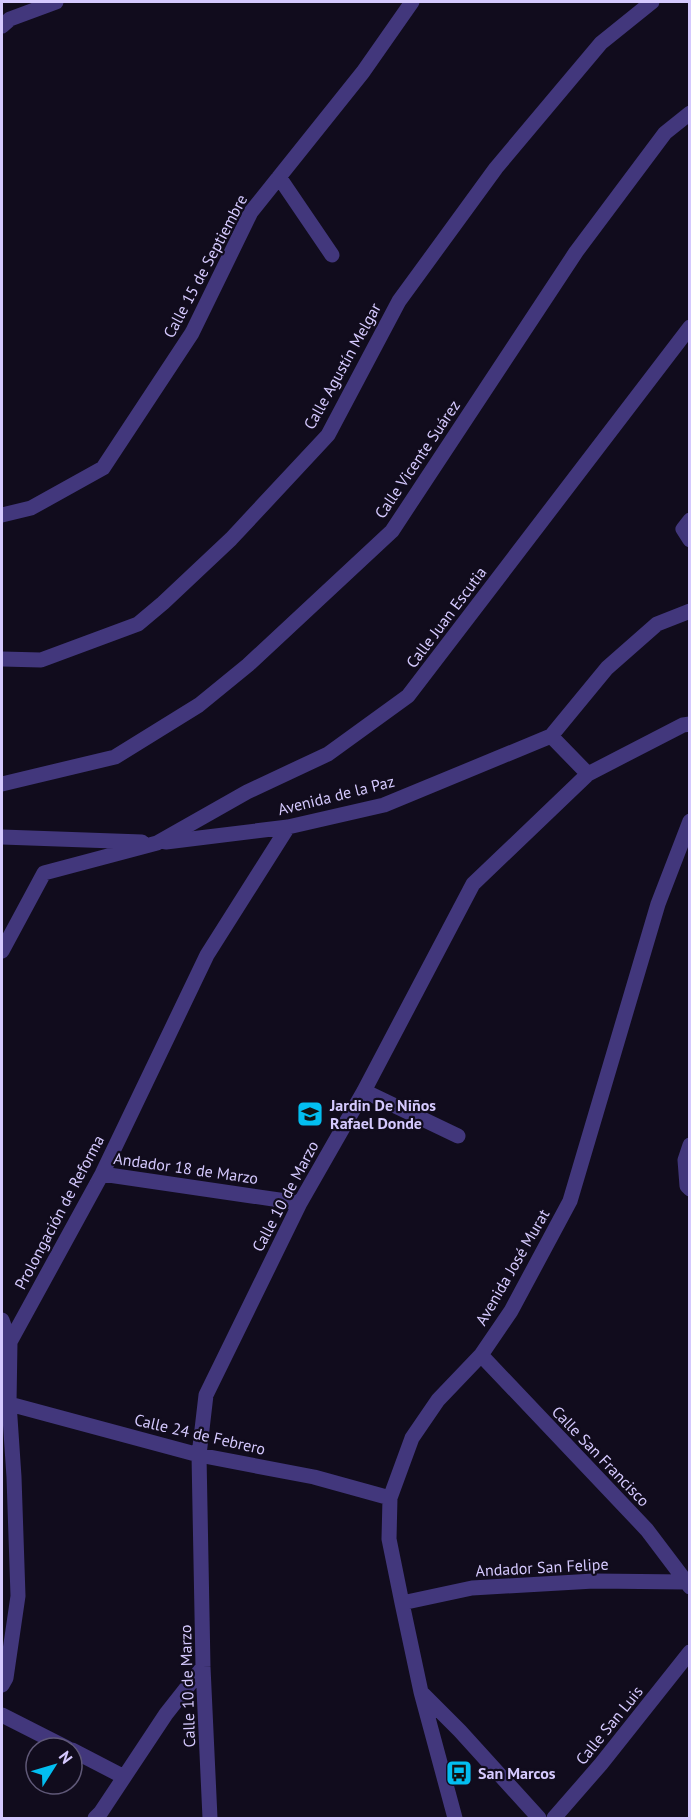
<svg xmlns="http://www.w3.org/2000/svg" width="691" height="1820" font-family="'PT Sans',sans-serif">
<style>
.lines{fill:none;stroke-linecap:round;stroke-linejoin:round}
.minor{stroke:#42377c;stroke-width:15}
.labels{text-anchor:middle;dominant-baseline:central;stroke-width:4.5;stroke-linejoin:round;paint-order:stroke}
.street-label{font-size:16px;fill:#d5c9fe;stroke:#110c1d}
.poi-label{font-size:16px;font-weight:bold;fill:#d5c9fe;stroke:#110c1d;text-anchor:start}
</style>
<rect width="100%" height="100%" fill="#110c1d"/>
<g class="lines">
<!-- minor -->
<path class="minor" d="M2,26L10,19L56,2
M279,177L332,255
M2,515L31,508L103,468L192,333L251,212L363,72L412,2
M690,520L683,529L690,540
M2,659L41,660L138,624L163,603L231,539L328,435L399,301L496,168L601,43L652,2
M551,736L588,774
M2,784L115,757L199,705L248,665L392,531L576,252L665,133L690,113
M2,837L142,842
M166,842L288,827L384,805L551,736L607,668L657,624L690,611
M2,951L44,873L157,843L247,792L328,754L408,696L690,327
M364,1091L458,1136
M690,1145L685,1160L687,1186L690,1189
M102,1174L300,1203
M2,1320L10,1342
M481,1355L647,1530L690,1587
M2,1402L199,1455L314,1477L390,1498
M402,1603L472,1588L594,1581L686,1582
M2,1685L6,1678L18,1596L14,1477L9,1403L10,1342L102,1174L207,955L288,827
M423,1694L460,1731L539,1818
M2,1715L67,1748
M72,1750L124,1777
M95,1818L101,1812L166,1714L203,1667
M210,1818L203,1667L199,1455L206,1395L300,1203L364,1091L473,884L588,774L683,725L690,724
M455,1818L421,1692L402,1603L389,1539L390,1498L412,1438L438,1400L481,1355L511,1311L570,1201L658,904L690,821
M554,1818L601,1764L690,1652"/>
</g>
<!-- icons -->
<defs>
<symbol id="school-square" viewBox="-11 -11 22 22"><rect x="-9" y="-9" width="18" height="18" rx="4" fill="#03bef0" stroke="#110c1d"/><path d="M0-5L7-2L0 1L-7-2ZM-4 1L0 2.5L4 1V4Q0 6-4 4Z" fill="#111"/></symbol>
<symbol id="bus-square" viewBox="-11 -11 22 22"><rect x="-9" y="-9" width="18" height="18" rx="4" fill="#03bef0" stroke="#110c1d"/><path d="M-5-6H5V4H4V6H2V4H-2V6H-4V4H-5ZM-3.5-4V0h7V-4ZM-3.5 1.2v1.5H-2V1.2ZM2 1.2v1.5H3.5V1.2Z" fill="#111"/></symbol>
</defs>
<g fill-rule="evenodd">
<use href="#school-square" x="295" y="1099" width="30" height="30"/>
<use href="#bus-square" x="444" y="1758" width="30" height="30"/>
</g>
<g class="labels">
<!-- street labels -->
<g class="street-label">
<text transform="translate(205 266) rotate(-62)">Calle 15 de Septiembre</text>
<text transform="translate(342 366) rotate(-61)">Calle Agustín Melgar</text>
<text transform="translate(417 459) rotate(-56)">Calle Vicente Suárez</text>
<text transform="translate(446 617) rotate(-53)">Calle Juan Escutia</text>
<text transform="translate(336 795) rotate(-14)">Avenida de la Paz</text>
<text transform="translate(186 1168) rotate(8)">Andador 18 de Marzo</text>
<text transform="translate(285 1196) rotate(-62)">Calle 10 de Marzo</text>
<text transform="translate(59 1212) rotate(-62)">Prolongación de Reforma</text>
<text transform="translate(512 1267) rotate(-60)">Avenida José Murat</text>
<text transform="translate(200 1434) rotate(13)">Calle 24 de Febrero</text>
<text transform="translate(601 1456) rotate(46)">Calle San Francisco</text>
<text transform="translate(542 1567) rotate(-3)">Andador San Felipe</text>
<text transform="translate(187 1686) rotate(-92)">Calle 10 de Marzo</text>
<text transform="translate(609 1725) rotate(-51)">Calle San Luis</text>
</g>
<!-- poi labels -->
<g class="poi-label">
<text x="330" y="1105">Jardin De Niños<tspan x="330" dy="18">Rafael Donde</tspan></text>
<text x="478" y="1773">San Marcos</text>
</g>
</g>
<!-- border -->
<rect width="691" height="1820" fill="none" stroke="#d5c9fe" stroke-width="6"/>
<!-- north arrow -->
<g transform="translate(54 1766) rotate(53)"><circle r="28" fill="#110c1d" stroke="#5f5877" stroke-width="1.5"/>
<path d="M0-4.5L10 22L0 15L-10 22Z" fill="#03bef0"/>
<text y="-9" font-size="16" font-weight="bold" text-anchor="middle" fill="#d5c9fe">N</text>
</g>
</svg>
